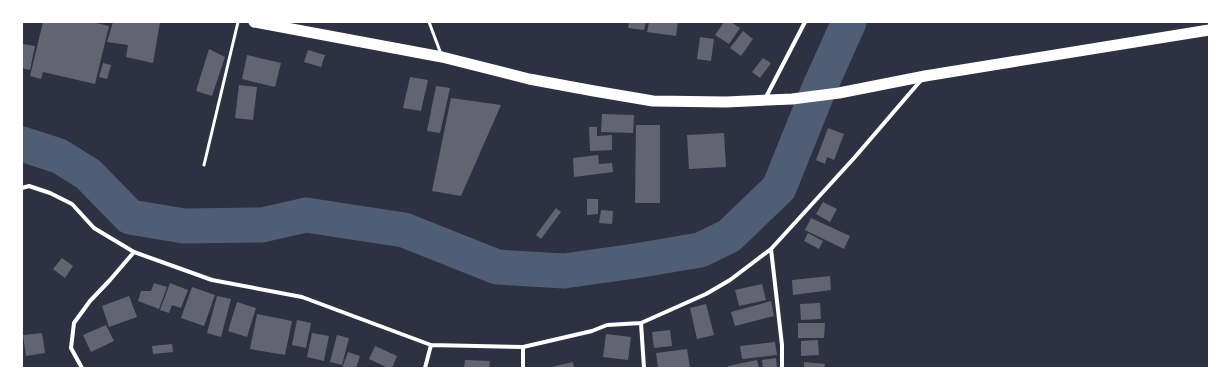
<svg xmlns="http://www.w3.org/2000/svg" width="1231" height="390" font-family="Cabin,sans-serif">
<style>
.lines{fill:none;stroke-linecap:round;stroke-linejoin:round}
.river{stroke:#4f5d75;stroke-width:35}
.building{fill:#626471}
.service{stroke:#fff;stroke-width:3}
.minor{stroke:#fff;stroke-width:4}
.trunk{stroke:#fff;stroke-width:11}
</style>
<rect width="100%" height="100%" fill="#2d3142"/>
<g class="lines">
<!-- river -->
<path class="river" d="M22,144L59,156L88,174L130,217L184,226L262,225L306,215L404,230L497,267L564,271L635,261L700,250L729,236L779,188L818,91L849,22"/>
</g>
<!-- building -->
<path class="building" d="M43,22H92L109,26L95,84L43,72L41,79L30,76Z
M113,22H160L153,63L126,57L128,45L107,42Z
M629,22H646L644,30L628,28Z
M649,22H678L676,36L647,32Z
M724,22H731L740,28L729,44L715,35Z
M743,31L753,39L741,56L730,48Z
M700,37L714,39L711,61L697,59Z
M23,44L35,46L30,70L22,68Z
M209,49L225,57L212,96L196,91Z
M308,50L325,55L321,67L304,62Z
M247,55L281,63L275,87L242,79Z
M763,58L771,63L760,78L752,72Z
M103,63L111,65L107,79L99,77Z
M410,77L428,80L421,111L403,108Z
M239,85L257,87L253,120L235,118Z
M436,86L450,88L440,133L427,131Z
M451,98L501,105L461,196L432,191Z
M602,114L634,115L633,133L601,132Z
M636,125H660V203H635Z
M589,127H597V136L612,135V150L590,151Z
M828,128L844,134L834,160L827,157L825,164L816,160Z
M724,133L726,167L689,169L687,135Z
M598,155L599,164L612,163L613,172L574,177L573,158Z
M587,199H598V214L587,215Z
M823,202L837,209L830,222L816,214Z
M556,208L561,212L541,239L536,235Z
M601,210L613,211L612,224L599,223Z
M811,218L850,236L844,249L805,230Z
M808,233L823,241L819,249L804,241Z
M62,258L73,266L65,278L53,269Z
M830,276L831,290L793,295L792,280Z
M154,283L167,287L159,309L138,301L141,291H151Z
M170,283L188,290L181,308L172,305L169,313L160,310Z
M762,284L766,300L739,306L735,290Z
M192,287L215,295L204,326L181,318Z
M129,296L137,317L109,327L102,306Z
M217,296L231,299L221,337L207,333Z
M771,301L774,316L735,326L731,312Z
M237,302L256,308L247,337L228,331Z
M820,303L821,319L801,320L800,304Z
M706,304L714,335L697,339L690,308Z
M257,314L292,321L285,355L250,349Z
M297,320L311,323L306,348L292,345Z
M798,323H825L824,338H798Z
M106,325L114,341L91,352L83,335Z
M670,330L672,346L654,348L652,332Z
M42,333L45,353L26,356L23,335Z
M312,333L329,336L324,361L307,357Z
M606,334L631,337L628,360L603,357Z
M337,335L349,338L342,365L330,362Z
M818,340L819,355L801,356V341Z
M775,342L777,355L742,359L740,346Z
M172,344L173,352L153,354L152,346Z
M375,346L397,356L392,368H388L369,359Z
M687,349L690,368H658L656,353Z
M348,352L360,356L356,368H342Z
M776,358L777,368H763L762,360Z
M465,360L490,361L489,368H464Z
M757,360L759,368H728V366Z
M573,362L574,368H551V367Z
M804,362L825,364L824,368H804Z"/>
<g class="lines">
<!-- service -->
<path class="service" d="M429,22L441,54
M204,165L238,22"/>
<!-- minor -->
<path class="minor" d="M765,99L805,22
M22,188L29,186L50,193L72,204L94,228L134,252L212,280L302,297L431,345L523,347L592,331L607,325L641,323L706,294L730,280L771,249L855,157L922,79
M771,249L782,345V368
M641,323L644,368
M523,347V368
M82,368L71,348L74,323L90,301L110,280L134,252
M425,368L431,345"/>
<!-- trunk -->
<path class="trunk" d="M254,22L442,57L529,79L594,91L653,101L726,102L792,99L839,93L925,76L1209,30"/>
</g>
<!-- border -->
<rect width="1231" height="390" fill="none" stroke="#ffffff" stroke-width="46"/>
</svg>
